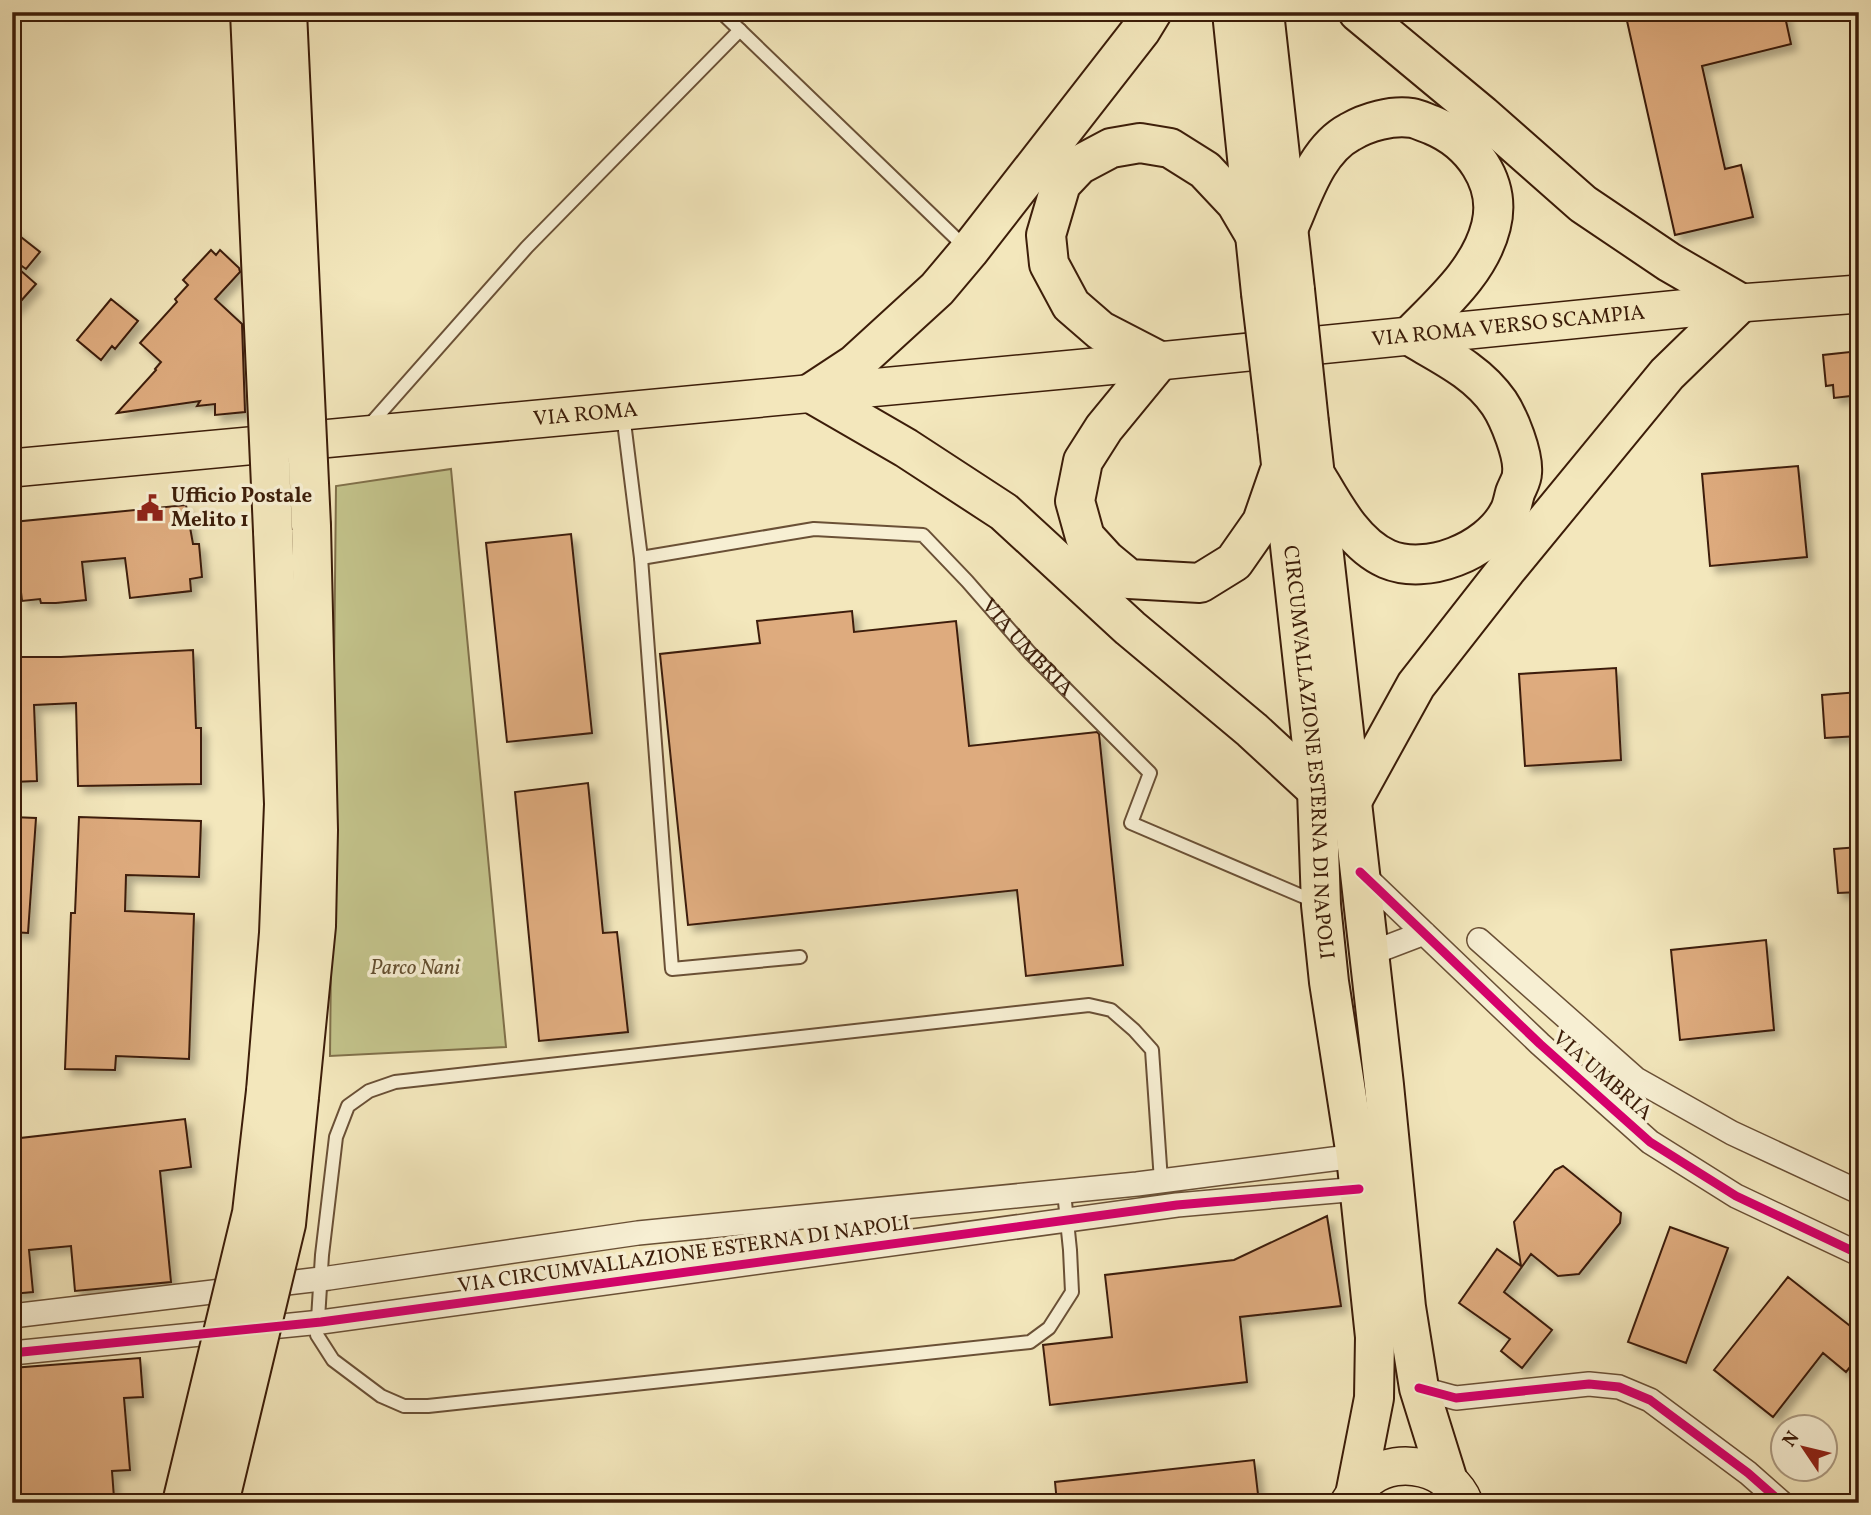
<svg xmlns="http://www.w3.org/2000/svg" width="1871" height="1515" font-family="Vollkorn,serif">
<style>
.green{fill:#c3c38b;stroke:#80704a;stroke-width:2}
.building{fill:#deab7e;stroke:#3c1d09;stroke-width:2;filter:url(#shadow)}
.lines{fill:none;stroke-linecap:round;stroke-linejoin:round}
.service-casing{stroke:#6a5036;stroke-width:16}
.minor-casing{stroke:#6a5036;stroke-width:26}
.primary-casing{stroke:#3c1d09;stroke-width:40}
.trunk-casing{stroke:#3c1d09;stroke-width:42}
.service{stroke:#f7efd3;stroke-width:12}
.minor{stroke:#f7efd3;stroke-width:23}
.primary{stroke:#f3e7bc;stroke-width:37}
.trunk{stroke:#f3e7bc;stroke-width:38}
.trunk-bridge-casing{stroke:#3c1d09;stroke-width:42;stroke-linecap:butt}
.trunk-bridge{stroke:#f3e7bc;stroke-width:38}
.cycleway-casing{stroke:#f7efd3;stroke-width:13}
.cycleway{stroke:#d6006c;stroke-width:9}
.labels{text-anchor:middle;dominant-baseline:central;stroke-width:7;stroke-linejoin:round;paint-order:stroke}
.street-label{font-size:21px;fill:#3c1d09;stroke:#f7efd3}
.poi-label{font-size:21px;font-weight:bold;fill:#3c1d09;stroke:#f7efd3;text-anchor:start}
.park-label{font-size:21px;font-style:italic;fill:#644f30;stroke:#f7efd3}
</style>
<defs>
<filter id="shadow"><feDropShadow dx="6" dy="6" stdDeviation="3.5" flood-color="#0004"/></filter>
</defs>
<rect width="100%" height="100%" fill="#f3e7bc"/>
<filter id="stains"><feTurbulence type="fractalNoise" baseFrequency=".00286" numOctaves="4"/><feColorMatrix values="0 0 0 0 .2 0 0 0 0 .09 0 0 0 0 .02 0 0 0 .5 -.17"/></filter>
<radialGradient id="worn" r=".72"><stop offset=".6" stop-color="#630" stop-opacity="0"/><stop offset="1" stop-color="#630" stop-opacity=".3"/></radialGradient>
<!-- green -->
<path class="green" d="M451,469L506,1047L330,1056L336,486Z"/>
<!-- building -->
<path class="building" d="M1625,12H1784L1791,44L1702,66L1725,169L1741,165L1753,217L1675,235Z
M12,230L40,252L26,269L12,259Z
M211,250L216,255L220,250L239,268L240,272L215,299L242,324L245,412L215,415V404L197,406L200,401L117,413L156,370L155,369L161,362L140,343L177,302L175,299L188,285L183,280Z
M12,263L36,284L12,311Z
M111,299L138,321L115,349L112,346L101,360L77,340Z
M1859,351V395L1834,398L1833,385L1826,386L1823,355Z
M1798,466L1807,557L1710,566L1702,474Z
M186,505L193,544H199L202,577L190,579L191,591L130,598L125,558L82,562L86,600L56,603H41L40,599L22,601L13,522Z
M571,534L592,733L507,742L486,543Z
M852,611L854,632L956,621L969,746L1097,732L1099,734L1123,965L1026,976L1017,890L688,925L660,654L760,643L757,621Z
M193,650L196,728H201V784L78,786L76,703L34,705L37,781L12,782V657H61Z
M1616,668L1621,760L1525,766L1519,674Z
M1859,692V736L1825,738L1822,695Z
M588,783L603,933L617,932L628,1032L539,1041L515,792Z
M12,817L36,818L28,933L12,932Z
M79,817L201,821L199,877L126,875L125,911L194,914L189,1059L116,1056L115,1070L65,1069L71,913H75Z
M1859,847V892L1838,893L1834,849Z
M1766,940L1774,1030L1680,1040L1671,950Z
M185,1119L191,1167L160,1171L171,1282L75,1291L71,1246L29,1250L33,1292L12,1294V1139Z
M1563,1166L1621,1213L1620,1223L1579,1274L1558,1276L1531,1254L1504,1292L1552,1330L1522,1368L1501,1351L1510,1339L1459,1303L1497,1249L1521,1266L1514,1222L1555,1170Z
M1327,1216L1341,1306L1240,1317L1247,1382L1050,1405L1043,1345L1112,1337L1105,1275L1234,1260Z
M1670,1227L1728,1248L1686,1363L1628,1342Z
M1788,1277L1859,1333V1356L1846,1372L1823,1353L1773,1417L1714,1370Z
M140,1358L143,1397L124,1398L130,1470L112,1471L114,1498L54,1503H12V1368Z
M1254,1460L1259,1503H1057L1055,1482Z"/>
<g class="lines">
<defs>
<g id="service">
<path d="M721,12L966,248"/>
<path d="M623,414L641,558L672,969L800,957"/>
<path d="M367,428L527,247L740,30"/>
<path id="s1" d="M641,558L814,529L923,535L967,581L1030,653L1150,773L1131,823L1316,902"/>
<path d="M1064,1192L1070,1250L1072,1292L1049,1328L1030,1342L428,1406H404L381,1396L333,1360L317,1335L322,1255L336,1137L348,1106L369,1091L395,1082L1089,1005L1111,1010L1134,1030L1152,1050L1161,1181"/>
</g>
<path id="minor" d="M1360,872L1540,1044L1650,1142L1736,1196L1859,1254
M1479,940L1636,1079L1732,1133L1859,1192
M1369,954L1424,933
M12,1316L329,1278L638,1233L1137,1184L1356,1156
M12,1353L321,1322L1177,1205L1359,1189
M1419,1388L1456,1398L1589,1384L1619,1387L1650,1400L1748,1473L1782,1503"/>
<g id="primary">
<path id="s2" d="M12,468L1159,361L1740,303L1859,294"/>
<path d="M1349,1503C1355,1493 1361,1484 1370,1477C1400,1455 1450,1467 1464,1503"/>
</g>
<g id="trunk">
<path d="M1152,12L1141,30L969,251L937,289L855,364L811,393L906,448L1004,512L1130,628L1252,730L1317,790"/>
<path d="M1232,12L1261,293"/>
<path d="M1264,12L1295,290"/>
<path d="M1288,229C1303,196 1316,150 1350,132C1367,122 1392,115 1412,118C1418,119 1426,123 1432,125C1471,141 1502,182 1491,226C1480,271 1441,304 1410,336C1442,355 1477,371 1499,403C1509,418 1524,455 1522,473C1522,480 1517,487 1515,493C1513,500 1512,508 1508,514C1488,551 1427,576 1387,559C1355,545 1335,508 1318,479"/>
<path d="M1256,237L1236,203L1205,170L1170,148L1140,143L1111,148L1079,165L1061,184L1046,235L1049,264L1071,305L1101,331L1159,361L1104,428L1083,461L1075,501L1085,537L1106,560L1129,579L1200,583L1234,562L1262,522L1279,473"/>
<path d="M1309,423L1384,1085L1406,1307L1419,1388L1448,1481"/>
<path id="s3" d="M1277,428L1317,790L1321,905L1329,982L1356,1156L1375,1337L1374,1398L1356,1490"/>
<path d="M1352,801L1416,685L1506,570L1667,374L1740,303L1669,262L1583,204L1482,115L1358,12"/>
<path d="M266,1091L279,933L284,804L273,531"/>
<path d="M299,1097L316,926L318,830L311,526"/>
</g>
</defs>
<!-- service casing -->
<use href="#service" class="service-casing"/>
<!-- minor casing -->
<use href="#minor" class="minor-casing"/>
<!-- primary casing -->
<use href="#primary" class="primary-casing"/>
<!-- trunk casing -->
<use href="#trunk" class="trunk-casing"/>
<!-- service -->
<use href="#service" class="service"/>
<!-- minor -->
<use href="#minor" class="minor"/>
<!-- primary -->
<use href="#primary" class="primary"/>
<!-- trunk -->
<use href="#trunk" class="trunk"/>
<defs>
<path id="trunk-bridge" d="M250,12L273,531
M287,12L311,526
M1295,290L1309,423
M1261,293L1277,428
M182,1503L252,1213L266,1091
M219,1503L286,1224L299,1097"/>
</defs>
<!-- trunk-bridge casing -->
<use href="#trunk-bridge" class="trunk-bridge-casing"/>
<!-- trunk-bridge -->
<use href="#trunk-bridge" class="trunk-bridge"/>
<defs>
<path id="cycleway" d="M1360,872L1540,1044L1650,1142L1736,1196L1859,1254
M12,1353L321,1322L1177,1205L1359,1189
M1419,1388L1456,1398L1589,1384L1619,1387L1650,1400L1748,1473L1782,1503"/>
</defs>
<!-- cycleway casing -->
<use href="#cycleway" class="cycleway-casing"/>
<!-- cycleway -->
<use href="#cycleway" class="cycleway"/>
</g>
<!-- icons -->
<defs>
<symbol id="civic-bare" viewBox="-9 -9 18 18"><path d="M-.6-6.5H3V-4.5H.6V-3L4-1V1h2V6H-6V1h2V-1L-.6-3ZM-1.2 2.5V6h2.4V2.5Z" fill="#8f2418" stroke="#f7efd3" stroke-width="2.5" paint-order="stroke"/></symbol>
</defs>
<g fill-rule="evenodd">
<use href="#civic-bare" x="131" y="489" width="38" height="38"/>
</g>
<g class="labels">
<!-- street labels -->
<g class="street-label">
<text stroke="none"><textPath href="#s2" startOffset="1503">VIA ROMA VERSO SCAMPIA</textPath></text>
<text stroke="none"><textPath href="#s2" startOffset="576">VIA ROMA</textPath></text>
<text stroke="none"><textPath href="#s1" startOffset="438">VIA UMBRIA</textPath></text>
<text stroke="none"><textPath href="#s3" startOffset="326">CIRCUMVALLAZIONE ESTERNA DI NAPOLI</textPath></text>
<text transform="translate(1602 1076) rotate(41)">VIA UMBRIA</text>
<text transform="translate(684 1255) rotate(-8)">VIA CIRCUMVALLAZIONE ESTERNA DI NAPOLI</text>
</g>
<!-- poi labels -->
<g class="poi-label">
<text x="171" y="496">Ufficio Postale<tspan x="171" dy="24">Melito 1</tspan></text>
</g>
<!-- park labels -->
<g class="park-label">
<text x="415" y="968">Parco Nani</text>
</g>
</g>
<!-- margin -->
<rect width="1871" height="1515" fill="none" stroke="#f3e7bc" stroke-width="42"/>
<rect x="14" y="14" width="1843" height="1487" fill="none" stroke="#3c1d09" stroke-width="3.5"/>
<rect x="21" y="21" width="1829" height="1473" fill="none" stroke="#3c1d09" stroke-width="2"/>
<!-- north arrow -->
<g transform="translate(1804 1448) rotate(305)"><circle r="33" fill="#f7efd3" stroke="#ac9b82" stroke-width="2"/>
<path d="M0-5L12 26L0 18L-12 26Z" fill="#8f2418"/>
<text y="-10" font-size="19" font-weight="bold" text-anchor="middle" fill="#3c1d09">N</text>
</g>
<rect width="100%" height="100%" filter="url(#stains)"/>
<rect width="100%" height="100%" fill="url(#worn)"/>
</svg>
